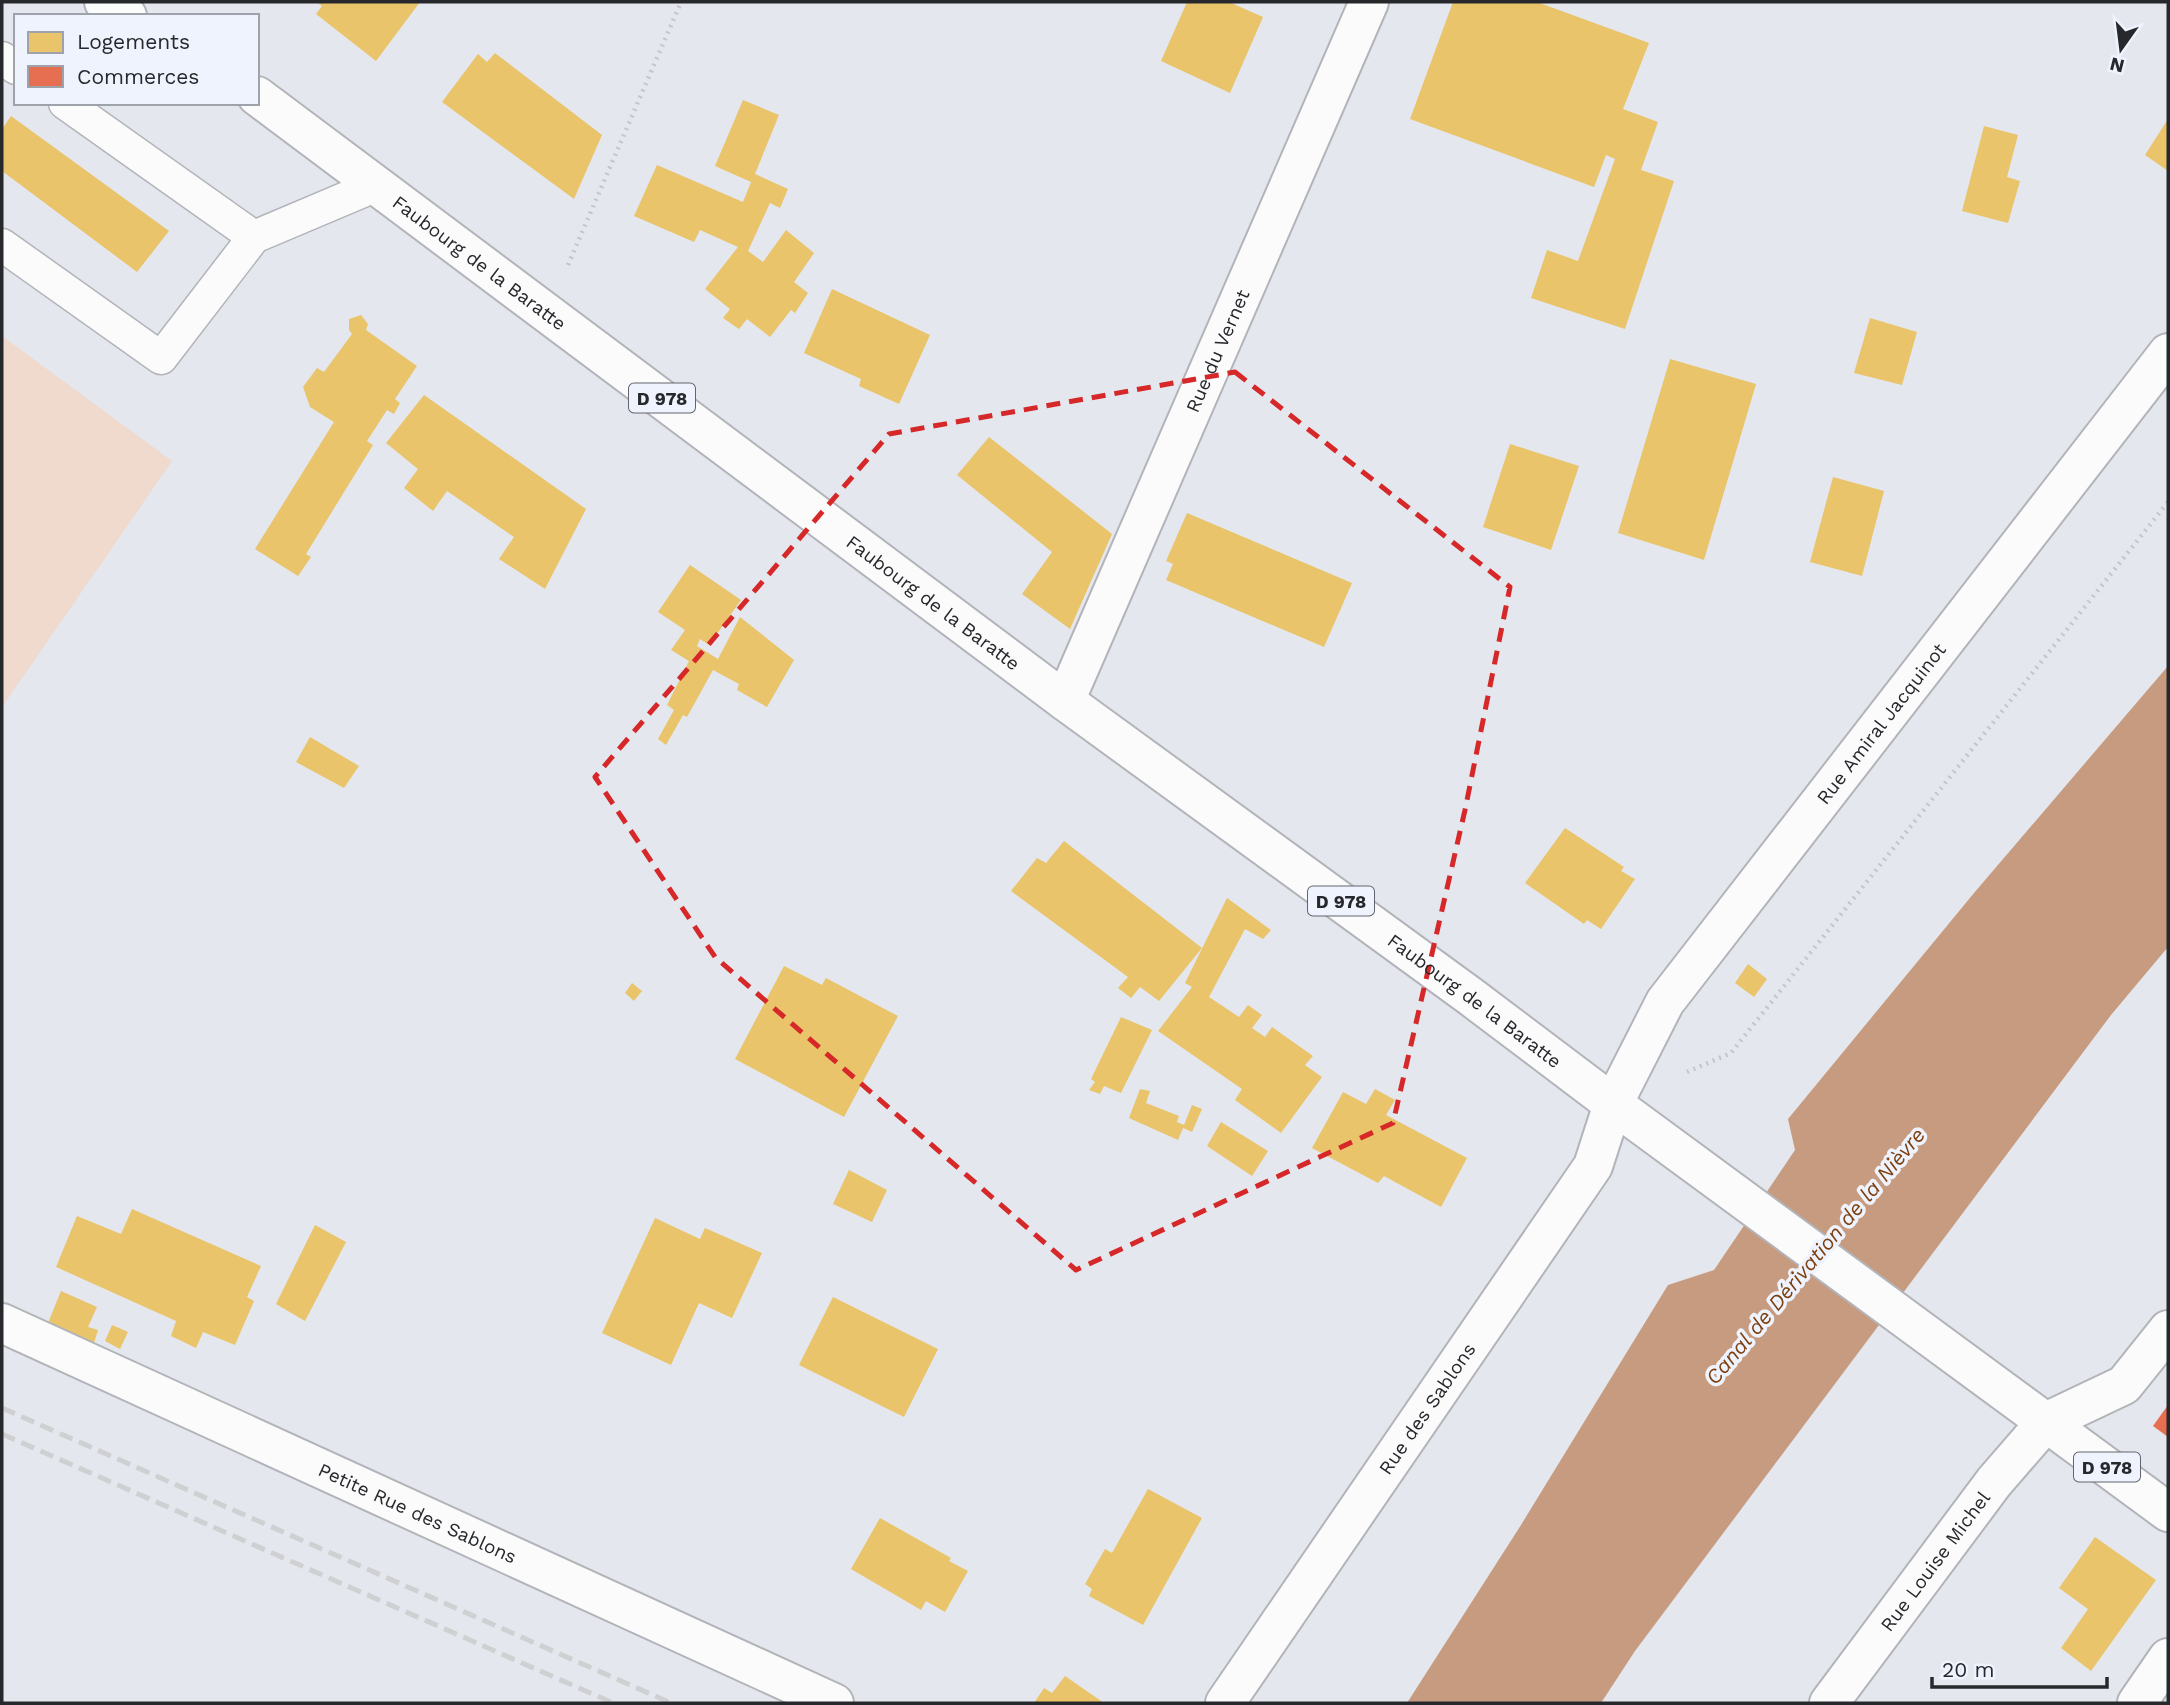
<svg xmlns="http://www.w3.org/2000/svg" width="2170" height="1705" font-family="'Work Sans',sans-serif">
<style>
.green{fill:#f0d9cd}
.water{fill:#c79b7f}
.homes{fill:#e9c46a}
.shops{fill:#e76f51}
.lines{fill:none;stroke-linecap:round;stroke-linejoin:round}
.service-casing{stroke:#b2b4b9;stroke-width:35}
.minor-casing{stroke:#b2b4b9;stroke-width:42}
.tertiary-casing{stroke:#b2b4b9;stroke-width:42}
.secondary-casing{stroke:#b2b4b9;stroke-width:42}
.primary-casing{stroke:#b2b4b9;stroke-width:42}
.path{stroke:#c6c6c8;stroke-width:4.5;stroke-dasharray:2 5;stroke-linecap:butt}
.service{stroke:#fbfbfc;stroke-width:32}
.minor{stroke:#fbfbfc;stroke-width:38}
.tertiary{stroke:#fbfbfc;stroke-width:38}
.secondary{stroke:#fbfbfc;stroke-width:38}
.primary{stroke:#fbfbfc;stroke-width:38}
.rail{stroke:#cfd0d2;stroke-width:5;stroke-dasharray:14 7;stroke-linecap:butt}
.marked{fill:none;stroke:#d62828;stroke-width:5;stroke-dasharray:14 9;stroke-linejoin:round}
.labels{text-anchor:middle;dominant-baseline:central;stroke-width:7;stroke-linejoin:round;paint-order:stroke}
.shield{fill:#eef3fe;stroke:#62656b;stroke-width:2}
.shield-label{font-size:18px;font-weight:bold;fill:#26282c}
.street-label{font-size:19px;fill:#26282c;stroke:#eef3fe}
.water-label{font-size:21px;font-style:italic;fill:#7d3f0d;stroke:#eef3fe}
</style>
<rect width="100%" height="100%" fill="#e4e7ee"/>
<!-- green -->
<path class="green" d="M2,336L172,461L2,707Z"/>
<!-- water -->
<path class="water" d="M2168,666V947L2111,1015L1635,1651L1601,1703H1407L1521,1525L1668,1285L1714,1270L1795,1150L1788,1119L1974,893Z"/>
<!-- homes -->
<path class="homes" d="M316,2H420L376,61L316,14L322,6Z
M1187,2H1229L1263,17L1230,93L1161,61Z
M1453,2H1537L1649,43L1623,109L1658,122L1641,170L1674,181L1625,329L1531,298L1547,250L1578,261L1615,159L1606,155L1594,187L1410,119Z
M495,53L602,135L574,199L442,102L478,54L487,62Z
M743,100L779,115L755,174L788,189L780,208L770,203L748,251L763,262L786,230L814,253L794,282L808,293L795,313L791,310L770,337L747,319L739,329L723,318L730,309L705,289L738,247L700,230L694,242L634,216L657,165L743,202L751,182L715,166Z
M11,116L169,231L137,272L2,171V129Z
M2168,119V171L2145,155Z
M1984,126L2018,135L2007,177L2020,181L2008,223L1962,211Z
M832,289L930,335L899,404L859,386L861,379L804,353Z
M361,315L368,324L366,330L417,366L395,399L400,403L394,414L387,410L367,441L373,445L306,554L311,557L298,576L255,549L334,422L310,407L303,387L317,368L324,372L352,334L349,330V319Z
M1870,318L1917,332L1902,385L1854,373Z
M1670,359L1756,384L1704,560L1618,533Z
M424,395L586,509L545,589L499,559L514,537L447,491L433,511L404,488L418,469L386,443Z
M989,437L1112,534L1070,629L1022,594L1052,552L957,475Z
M1510,444L1579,466L1551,550L1483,527Z
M1833,477L1884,491L1862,576L1810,562Z
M1187,513L1352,583L1324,647L1166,580L1173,564L1166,561Z
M690,565L741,600L709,645L700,639L697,646L718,659L740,617L794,660L767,707L737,690L739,684L713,670L687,717L683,715L666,745L658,739L674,710L667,705L689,661L671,650L685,630L658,612Z
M310,737L359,766L344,788L296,762Z
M1565,828L1624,867L1621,871L1635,879L1601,929L1587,920L1584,924L1525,883Z
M1064,841L1202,948L1159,1001L1140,987L1131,998L1118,988L1128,977L1011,891L1037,858L1046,863Z
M1227,898L1271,930L1263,939L1245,929L1209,997L1239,1017L1248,1005L1262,1015L1252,1028L1265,1037L1272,1027L1313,1056L1305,1065L1322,1077L1281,1133L1235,1100L1242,1089L1158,1031L1192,987L1185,983Z
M1748,964L1767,979L1754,997L1735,983Z
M784,966L822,985L826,978L898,1016L844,1117L735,1059Z
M632,983L642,991L634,1001L625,993Z
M1121,1017L1152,1030L1121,1093L1104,1086L1100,1094L1089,1090L1095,1082L1091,1079Z
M1140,1089L1150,1091L1146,1103L1179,1116L1177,1122L1184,1125L1192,1105L1202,1109L1192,1132L1183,1128L1178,1140L1129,1118Z
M1375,1089L1395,1100L1386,1115L1467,1158L1441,1207L1384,1176L1378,1183L1312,1148L1343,1092L1366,1104Z
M1221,1122L1268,1151L1252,1176L1207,1146Z
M849,1170L887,1190L872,1222L833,1204Z
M132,1209L261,1266L247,1297L254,1301L235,1345L203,1332L196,1348L171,1336L176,1321L56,1267L77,1216L121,1234Z
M655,1218L700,1239L705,1228L762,1253L732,1318L699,1303L671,1365L602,1333Z
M315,1225L346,1242L305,1321L276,1304Z
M61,1291L97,1307L88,1327L98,1330L94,1343L48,1323Z
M833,1297L938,1349L904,1417L799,1365Z
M112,1325L128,1332L120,1349L105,1341Z
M1148,1489L1202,1518L1143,1625L1089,1596L1092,1589L1085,1584L1105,1549L1112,1553Z
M880,1518L951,1558L949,1561L968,1571L945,1612L926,1601L921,1610L851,1569Z
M2095,1537L2156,1580L2091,1671L2061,1648L2088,1609L2059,1588Z
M1065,1676L1104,1703H1034L1044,1688L1052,1693Z"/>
<!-- shops -->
<path class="shops" d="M2168,1405V1437L2153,1426Z"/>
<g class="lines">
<defs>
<path id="service" d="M2,58L16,68
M65,103L254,237L377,185
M2,245L161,358L254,237"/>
<g id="minor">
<path id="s1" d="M1065,701L1369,2"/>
<path id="s2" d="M2,1323L834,1703"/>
<path d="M2046,1422L2124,1385L2168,1330"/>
<path d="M2137,1703L2168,1658"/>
</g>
<g id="tertiary">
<path id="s3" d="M1225,1703L1593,1166L1613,1104"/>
<path id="s4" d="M1829,1703L1994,1482L2046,1422"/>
</g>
<g id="secondary">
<path id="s5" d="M1613,1104L1665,1002L2168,353"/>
</g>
<g id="primary">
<path d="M104,2L127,16"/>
<path id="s6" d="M257,96L1065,701L1470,996L1613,1104L2168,1512"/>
</g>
</defs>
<!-- service casing -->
<use href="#service" class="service-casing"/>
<!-- minor casing -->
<use href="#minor" class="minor-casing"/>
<!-- tertiary casing -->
<use href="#tertiary" class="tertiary-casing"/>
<!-- secondary casing -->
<use href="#secondary" class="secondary-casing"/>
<!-- primary casing -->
<use href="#primary" class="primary-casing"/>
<!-- path -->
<path class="path" d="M568,265L681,2
M1687,1072L1731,1053L2168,502"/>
<!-- service -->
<use href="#service" class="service"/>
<!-- minor -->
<use href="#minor" class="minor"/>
<!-- tertiary -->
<use href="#tertiary" class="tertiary"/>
<!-- secondary -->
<use href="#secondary" class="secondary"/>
<!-- primary -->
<use href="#primary" class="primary"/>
<!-- rail -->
<path class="rail" d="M2,1408L671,1703
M2,1434L613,1703"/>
</g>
<!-- marked area -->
<path class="marked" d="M1235,372L1510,587L1465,810L1393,1123L1076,1270L715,957L595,777L889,434Z"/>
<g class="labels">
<!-- shield labels -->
<g class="shield">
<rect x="629" y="383.5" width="66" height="29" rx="5"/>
<rect x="1308" y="886.5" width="66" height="29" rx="5"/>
<rect x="2074" y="1452.5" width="66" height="29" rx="5"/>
</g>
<g class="shield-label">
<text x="662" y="398">D 978</text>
<text x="1341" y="901">D 978</text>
<text x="2107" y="1467">D 978</text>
</g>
<!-- street labels -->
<g class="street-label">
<text stroke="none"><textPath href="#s6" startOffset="278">Faubourg de la Baratte</textPath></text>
<text stroke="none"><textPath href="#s1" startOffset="382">Rue du Vernet</textPath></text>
<text stroke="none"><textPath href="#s6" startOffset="845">Faubourg de la Baratte</textPath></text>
<text stroke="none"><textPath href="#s5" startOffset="467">Rue Amiral Jacquinot</textPath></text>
<text stroke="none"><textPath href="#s6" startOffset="1517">Faubourg de la Baratte</textPath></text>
<text stroke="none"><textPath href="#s3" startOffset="357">Rue des Sablons</textPath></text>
<text stroke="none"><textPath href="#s2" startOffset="457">Petite Rue des Sablons</textPath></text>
<text stroke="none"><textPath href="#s4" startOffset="177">Rue Louise Michel</textPath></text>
</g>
<!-- water labels -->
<g class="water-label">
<text transform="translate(1815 1256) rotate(-50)">Canal de Dérivation de la Nièvre</text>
</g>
</g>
<!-- border -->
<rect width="2170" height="1705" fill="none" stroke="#26282c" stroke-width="7"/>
<!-- legend -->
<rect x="14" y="14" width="245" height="91" fill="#eef3fe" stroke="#9ea2aa" stroke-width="2"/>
<rect x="28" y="32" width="35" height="21" fill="#e9c46a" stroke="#9ea2aa" stroke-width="2"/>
<text x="77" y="49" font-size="21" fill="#26282c">Logements</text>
<rect x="28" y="66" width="35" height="21" fill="#e76f51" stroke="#9ea2aa" stroke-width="2"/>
<text x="77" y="84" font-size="21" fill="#26282c">Commerces</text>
<!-- north arrow -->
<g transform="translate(2121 49) rotate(194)" stroke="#eef3fe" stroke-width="5" paint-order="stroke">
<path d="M0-5L12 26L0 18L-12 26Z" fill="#26282c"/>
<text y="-10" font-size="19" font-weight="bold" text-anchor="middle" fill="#26282c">N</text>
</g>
<!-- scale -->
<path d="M1932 1677v10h175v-10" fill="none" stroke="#26282c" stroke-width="3.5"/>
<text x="1942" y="1677" font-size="21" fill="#26282c" stroke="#eef3fe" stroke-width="5" paint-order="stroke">20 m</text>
</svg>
